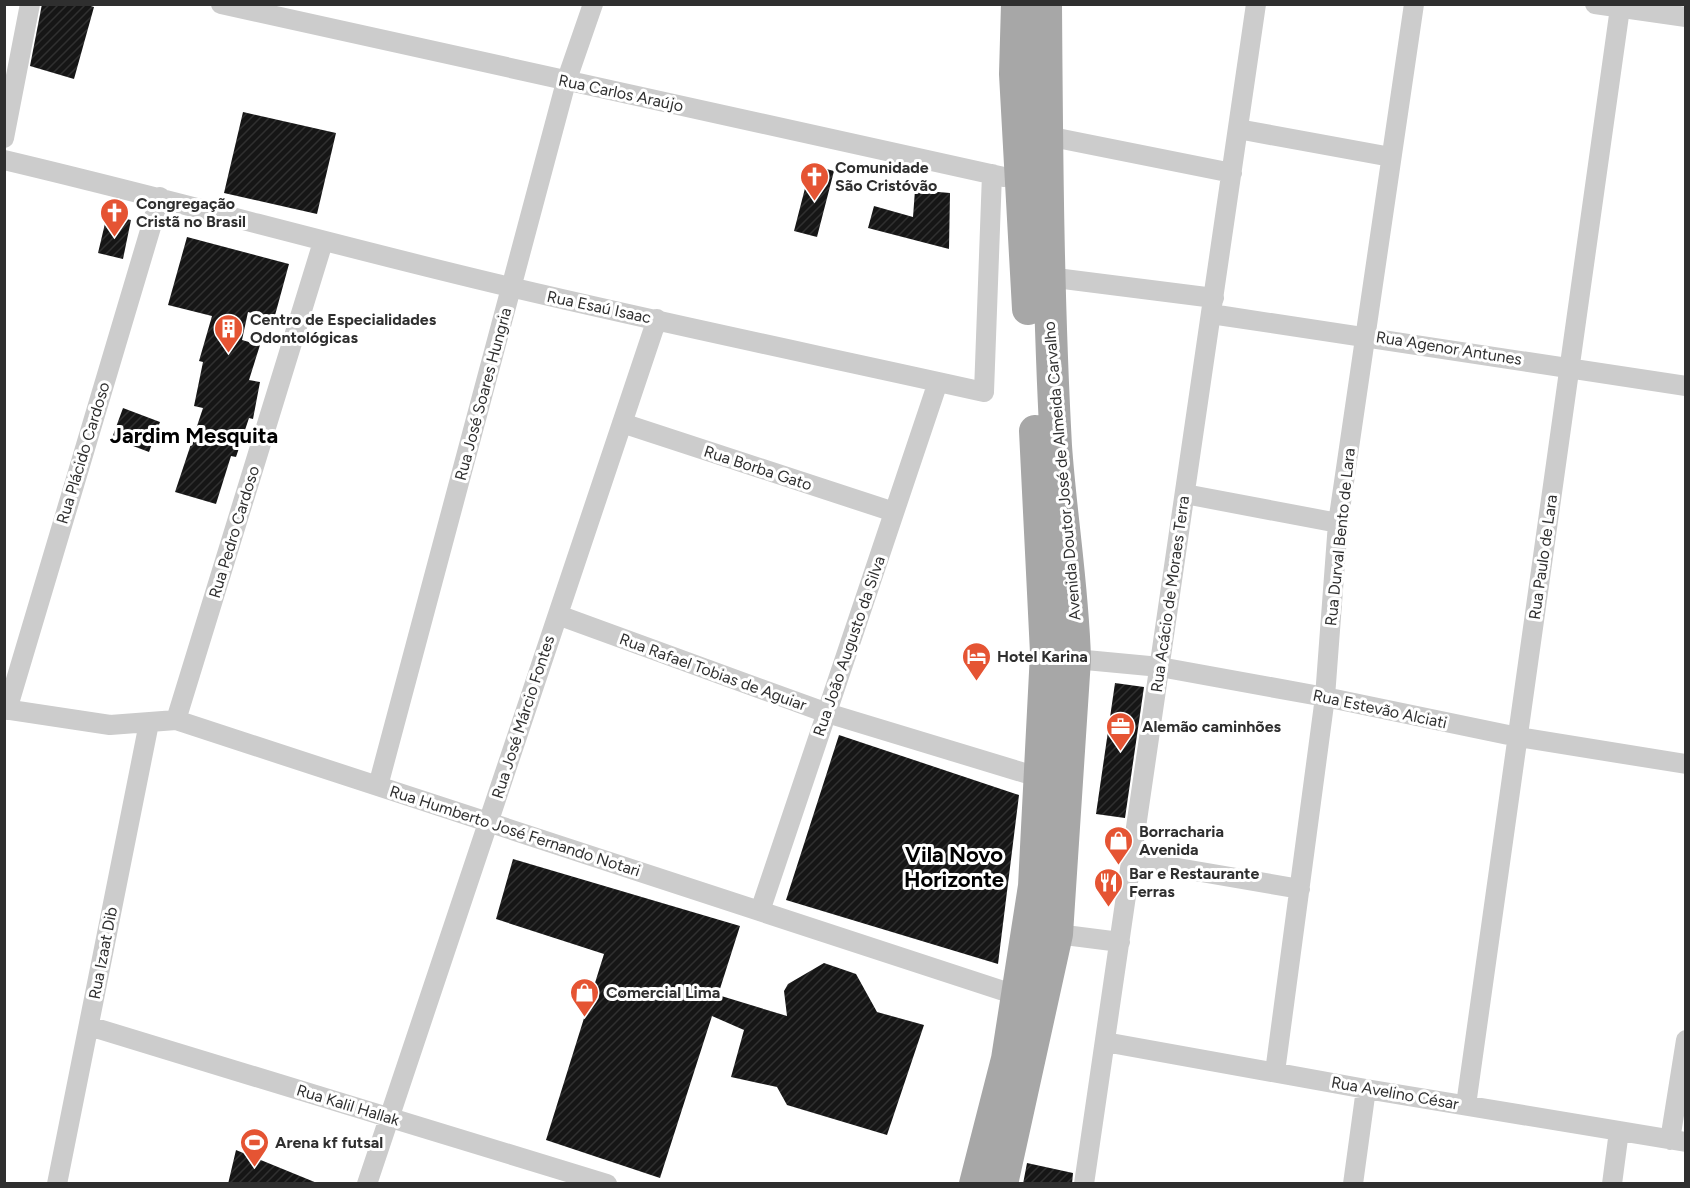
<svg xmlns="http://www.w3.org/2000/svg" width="1690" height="1188" font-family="Figtree,sans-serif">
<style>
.building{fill:url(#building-hatch)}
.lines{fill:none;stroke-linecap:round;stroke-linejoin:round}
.minor{stroke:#ccc;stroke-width:20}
.primary{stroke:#a7a7a7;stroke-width:32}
.labels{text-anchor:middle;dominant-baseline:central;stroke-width:6;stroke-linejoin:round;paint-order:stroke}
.street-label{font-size:16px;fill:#2f2f2f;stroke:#fff}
.poi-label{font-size:16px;font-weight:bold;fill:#2f2f2f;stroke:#fff;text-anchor:start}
.district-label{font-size:22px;font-weight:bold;fill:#000;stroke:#fff}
</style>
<defs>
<pattern id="building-hatch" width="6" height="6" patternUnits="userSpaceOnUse" patternTransform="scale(1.5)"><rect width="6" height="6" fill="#161616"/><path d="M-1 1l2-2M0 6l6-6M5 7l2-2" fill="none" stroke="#303030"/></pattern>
</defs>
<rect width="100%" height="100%" fill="#fff"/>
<!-- building -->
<path class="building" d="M42,4H85L94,7L74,79L30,66Z
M243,112L336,133L317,214L224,193Z
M811,165L834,171L817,237L794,231Z
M915,190L950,193L949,249L868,228L874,206L913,217Z
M107,215L131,220L123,259L98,253Z
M187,237L289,264L274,319L248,312L242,340L260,345L249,380L260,382L253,419L249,418L236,457L231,456L216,504L175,492L203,408L194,406L203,362L199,361L212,316L168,305Z
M123,408L160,422L149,452L112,438Z
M1115,683L1144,687L1125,818L1096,814Z
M839,735L1019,795L998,964L786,900Z
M513,859L740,926L718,995L787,1016L784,991L788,984L824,963L856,974L877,1012L924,1025L887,1135L787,1105L777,1087L731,1077L744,1030L712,1016L660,1178L546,1140L604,954L496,919Z
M236,1150L317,1183V1184H228Z
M1027,1163L1073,1173L1072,1184H1023Z"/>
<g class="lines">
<!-- minor -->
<path class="minor" d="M221,4L1004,177
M1595,4L1686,17
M1238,129L1391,157
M1047,136L1232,173
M4,138L30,4
M4,160C174,200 340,247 510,287C667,324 826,357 984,392L992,174
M1048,277L1214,298
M1211,314L1686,386
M622,423L894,512
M1185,494L1338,523
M558,615L827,713L1041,778
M1075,659L1160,667L1325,697L1518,737L1686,764
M4,709L110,725L176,720L1019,996
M7,710L160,197
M176,720L323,242
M378,786L566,82L593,4
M1131,860L1300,889
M760,911L938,382
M1057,934L1120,942
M89,1026L607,1184
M1105,1042L1366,1089L1686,1142
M1275,1072L1325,697L1338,523L1414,4
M1466,1105L1620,8
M1670,1140L1686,1040
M57,1184L149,723
M367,1184L657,319
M1084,1184L1256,4
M1353,1184L1366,1089
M1612,1184L1619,1131"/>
<!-- primary -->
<path class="primary" d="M1017,4L1015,74L1028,309
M975,1184L1007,1059L1034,886L1046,653L1035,431
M1002,1184L1057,934L1075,659C1073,587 1061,517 1056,446C1048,299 1047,152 1046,4"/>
</g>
<!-- icons -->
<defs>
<symbol id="church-pin" viewBox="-11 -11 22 30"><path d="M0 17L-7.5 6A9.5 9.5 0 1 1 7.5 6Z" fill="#e55433" stroke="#fff"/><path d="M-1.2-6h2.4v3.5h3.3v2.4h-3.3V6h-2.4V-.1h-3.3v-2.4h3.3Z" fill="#fff"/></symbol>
<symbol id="building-pin" viewBox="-11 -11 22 30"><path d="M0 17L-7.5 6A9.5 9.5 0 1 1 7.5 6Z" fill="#e55433" stroke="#fff"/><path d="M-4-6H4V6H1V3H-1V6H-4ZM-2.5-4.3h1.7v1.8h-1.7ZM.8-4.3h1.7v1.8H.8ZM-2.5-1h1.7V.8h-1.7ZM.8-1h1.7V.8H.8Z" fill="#fff"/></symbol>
<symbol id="hotel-pin" viewBox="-11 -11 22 30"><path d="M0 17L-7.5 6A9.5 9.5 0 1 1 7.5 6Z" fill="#e55433" stroke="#fff"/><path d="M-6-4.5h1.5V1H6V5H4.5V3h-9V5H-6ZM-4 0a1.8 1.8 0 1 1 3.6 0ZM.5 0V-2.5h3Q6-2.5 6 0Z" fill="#fff"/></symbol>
<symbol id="office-pin" viewBox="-11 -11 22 30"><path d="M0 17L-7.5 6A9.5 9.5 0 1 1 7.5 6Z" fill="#e55433" stroke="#fff"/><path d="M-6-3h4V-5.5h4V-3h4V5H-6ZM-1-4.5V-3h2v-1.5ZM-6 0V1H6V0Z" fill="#fff"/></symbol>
<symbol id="shop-pin" viewBox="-11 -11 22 30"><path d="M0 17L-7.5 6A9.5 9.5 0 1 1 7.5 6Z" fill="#e55433" stroke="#fff"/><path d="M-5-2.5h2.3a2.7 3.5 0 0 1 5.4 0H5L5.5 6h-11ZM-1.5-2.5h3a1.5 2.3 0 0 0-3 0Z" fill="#fff"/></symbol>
<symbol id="restaurant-pin" viewBox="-11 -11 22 30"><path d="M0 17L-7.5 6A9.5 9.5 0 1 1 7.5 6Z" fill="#e55433" stroke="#fff"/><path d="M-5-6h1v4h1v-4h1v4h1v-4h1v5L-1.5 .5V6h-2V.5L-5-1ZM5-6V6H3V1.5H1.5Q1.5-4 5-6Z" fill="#fff"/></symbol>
<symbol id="stadium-pin" viewBox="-11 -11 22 30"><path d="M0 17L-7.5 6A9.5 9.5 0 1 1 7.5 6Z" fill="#e55433" stroke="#fff"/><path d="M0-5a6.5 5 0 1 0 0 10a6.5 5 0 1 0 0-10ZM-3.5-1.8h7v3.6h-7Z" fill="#fff"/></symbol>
</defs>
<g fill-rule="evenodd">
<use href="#church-pin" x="798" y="160" width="33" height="45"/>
<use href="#church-pin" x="98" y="196" width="33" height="45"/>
<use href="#building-pin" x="212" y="312" width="33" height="45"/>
<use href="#hotel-pin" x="960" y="640" width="33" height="45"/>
<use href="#office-pin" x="1104" y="710" width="33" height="45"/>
<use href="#shop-pin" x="1102" y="824" width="33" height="45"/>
<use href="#restaurant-pin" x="1092" y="866" width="33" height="45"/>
<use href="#shop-pin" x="568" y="976" width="33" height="45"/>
<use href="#stadium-pin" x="238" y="1126" width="33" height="45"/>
</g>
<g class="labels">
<!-- street labels -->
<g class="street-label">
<text transform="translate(621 93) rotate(12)">Rua Carlos Araújo</text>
<text transform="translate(599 307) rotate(12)">Rua Esaú Isaac</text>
<text transform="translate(1449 348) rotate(9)">Rua Agenor Antunes</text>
<text transform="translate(483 394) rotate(-75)">Rua José Soares Hungria</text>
<text transform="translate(83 453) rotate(-73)">Rua Plácido Cardoso</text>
<text transform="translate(758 468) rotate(18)">Rua Borba Gato</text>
<text transform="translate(1062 471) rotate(-95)">Avenida Doutor José de Almeida Carvalho</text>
<text transform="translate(234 532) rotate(-73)">Rua Pedro Cardoso</text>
<text transform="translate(1340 537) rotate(-84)">Rua Durval Bento de Lara</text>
<text transform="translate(1543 557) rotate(-82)">Rua Paulo de Lara</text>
<text transform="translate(1170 594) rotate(-82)">Rua Acácio de Moraes Terra</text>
<text transform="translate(849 646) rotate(-71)">Rua João Augusto da Silva</text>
<text transform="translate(713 672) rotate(20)">Rua Rafael Tobias de Aguiar</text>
<text transform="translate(1380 709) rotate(12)">Rua Estevão Alciati</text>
<text transform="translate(523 717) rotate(-72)">Rua José Márcio Fontes</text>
<text transform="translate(515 831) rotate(18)">Rua Humberto José Fernando Notari</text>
<text transform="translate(103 953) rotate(-79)">Rua Izaat Dib</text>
<text transform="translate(1395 1093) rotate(10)">Rua Avelino César</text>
<text transform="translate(348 1105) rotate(17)">Rua Kalil Hallak</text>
</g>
<!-- poi labels -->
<g class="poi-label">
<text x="835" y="167">Comunidade<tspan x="835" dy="18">São Cristóvão</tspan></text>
<text x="136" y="203">Congregação<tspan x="136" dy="18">Cristã no Brasil</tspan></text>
<text x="250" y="319">Centro de Especialidades<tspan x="250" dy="18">Odontológicas</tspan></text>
<text x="997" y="656">Hotel Karina</text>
<text x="1142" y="726">Alemão caminhões</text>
<text x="1139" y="831">Borracharia<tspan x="1139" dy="18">Avenida</tspan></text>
<text x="1129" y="873">Bar e Restaurante<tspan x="1129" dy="18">Ferras</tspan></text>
<text x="606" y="992">Comercial Lima</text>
<text x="275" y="1142">Arena kf futsal</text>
</g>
<!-- district labels -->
<g class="district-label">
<text x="194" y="435">Jardim Mesquita</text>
<text x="954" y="854">Vila Novo<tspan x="954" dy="25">Horizonte</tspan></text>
</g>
</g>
<!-- border -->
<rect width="1690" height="1188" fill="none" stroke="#2f2f2f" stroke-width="12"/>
</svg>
